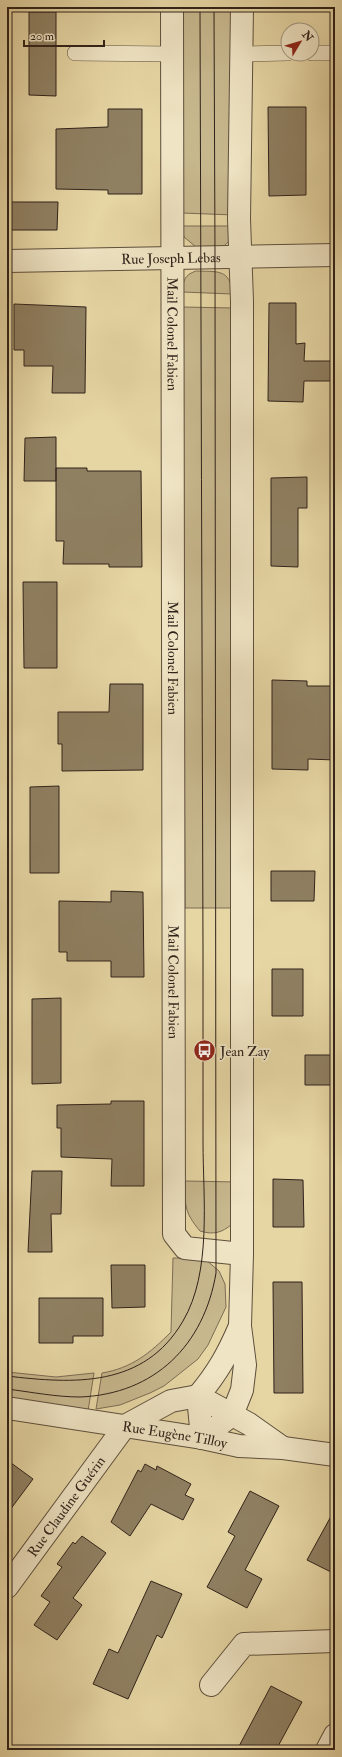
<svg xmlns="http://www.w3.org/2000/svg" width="342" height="1757" font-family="'IM FELL Double Pica',serif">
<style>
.green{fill:#c7b78d;stroke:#7c6c54}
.building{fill:#8f8062;stroke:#30221a}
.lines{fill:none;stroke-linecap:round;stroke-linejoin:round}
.lane-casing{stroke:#5e4f3c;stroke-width:16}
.street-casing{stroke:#5e4f3c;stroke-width:24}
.lane{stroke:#efe4c4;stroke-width:15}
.street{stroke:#efe4c4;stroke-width:22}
.tram{stroke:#30221a;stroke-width:1}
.labels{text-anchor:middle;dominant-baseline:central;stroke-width:3.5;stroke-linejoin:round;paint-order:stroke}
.street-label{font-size:14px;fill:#30221a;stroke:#efe4c4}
.poi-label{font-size:14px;fill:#30221a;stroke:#efe4c4;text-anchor:start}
</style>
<rect width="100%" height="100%" fill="#e6d6a4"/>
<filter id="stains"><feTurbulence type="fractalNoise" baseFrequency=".005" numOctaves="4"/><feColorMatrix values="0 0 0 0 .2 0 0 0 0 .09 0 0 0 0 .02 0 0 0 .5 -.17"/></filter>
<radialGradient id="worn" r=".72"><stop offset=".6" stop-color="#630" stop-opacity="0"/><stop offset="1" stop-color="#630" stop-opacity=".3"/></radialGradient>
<!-- green -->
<path class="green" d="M181,7H233L234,215L182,213Z
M182,226H235L229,241L223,247H196L184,237Z
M196,271C216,272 231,268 232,294L183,292C183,281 184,275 196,271Z
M182,307L234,308L238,908H185Z
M185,1181L237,1182L232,1224C222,1233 213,1235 200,1231C184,1212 185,1205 185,1181Z
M199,1254L219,1271L225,1284L226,1307L208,1345L198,1359L164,1386L150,1393L120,1405L96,1409L102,1373C132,1368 150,1353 171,1332L173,1258H194Z
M7,1372L56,1377L94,1373L88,1411L7,1401Z"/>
<!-- building -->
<path class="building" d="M29,12H56V96L29,95Z
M268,107H306V195L269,196Z
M108,109H142V194H108V190L56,189V129L108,127Z
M11,202H58L57,230H11Z
M269,303H296V344L305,343L304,361H332V381H304L303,402L268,401Z
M14,304L86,307L85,393H52L53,366H24V350H14Z
M56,437V481H24L25,438Z
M56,468H87V471H141L142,567H109V564H63L64,541H56Z
M307,477V508H298V567L271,566V478Z
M23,582H57V668H24Z
M272,680L307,681V686H335V760L308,759V770L272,769Z
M110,684H143V770L62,771V744H58V712H109Z
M59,786V873H30V787Z
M271,871H315L314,901H271Z
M111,891L143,892L144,977H111V961H67V952H59V901L111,902Z
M272,969H303V1016H272Z
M61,998V1083L32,1084V999Z
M305,1055H335V1085H305Z
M111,1101H144V1186H111L112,1159L61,1157V1128H57V1105L111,1104Z
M32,1171H62L61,1214H51L52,1252H28Z
M273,1179L303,1180L304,1227H273Z
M111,1265H145V1307L112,1308Z
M273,1282H302L303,1393H274Z
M39,1298H103V1336H73V1343H39Z
M7,1460L33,1479L7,1514Z
M145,1464L156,1470L157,1466L191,1484L185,1495L194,1499L183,1520L151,1504L130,1536L111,1522L138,1470L141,1472Z
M250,1491L279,1506L245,1570L262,1579L247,1608L207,1587L235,1536L228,1532Z
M335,1509V1574L307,1560Z
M82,1536L106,1553L73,1598L82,1605L57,1640L34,1625L50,1602L41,1596L62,1567L57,1564L73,1542L75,1544Z
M151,1581L182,1594L162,1638L157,1635L128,1699L93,1684L109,1649L118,1653Z
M271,1686L302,1702L276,1750H237Z"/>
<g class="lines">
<defs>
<path id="lane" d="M75,53L172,54
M312,53H335
M242,54L288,53"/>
<g id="street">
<path id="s1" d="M172,7L174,1234L185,1248L242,1254"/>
<path id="s2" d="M7,261L335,255"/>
<path id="s3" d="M7,1408L202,1438L239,1446L283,1448L335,1455"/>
<path d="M202,1438L232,1415L242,1390L245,1365L240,1326L242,1254V301L239,219L242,7"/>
<path d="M202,1438L198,1396C218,1372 228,1354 240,1326"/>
<path id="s4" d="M7,1587L125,1426L171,1401L198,1396L249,1424L283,1448"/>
<path d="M211,1685L244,1644L335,1641"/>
<path d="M327,1750L335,1735"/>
</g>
</defs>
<!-- lane casing -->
<use href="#lane" class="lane-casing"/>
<!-- street casing -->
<use href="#street" class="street-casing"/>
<!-- lane -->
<use href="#lane" class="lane"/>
<!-- street -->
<use href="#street" class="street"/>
<!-- tram -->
<path class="tram" d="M7,1376C74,1384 144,1388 183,1321C212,1272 203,1198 203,1142C203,1078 203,1015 203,951C202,637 201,322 200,7
M7,1389C31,1392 56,1397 80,1397C155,1394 204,1345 216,1273L215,257L214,7"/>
</g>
<!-- icons -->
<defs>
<symbol id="bus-disc" viewBox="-11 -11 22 22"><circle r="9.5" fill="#8f2418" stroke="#efe4c4"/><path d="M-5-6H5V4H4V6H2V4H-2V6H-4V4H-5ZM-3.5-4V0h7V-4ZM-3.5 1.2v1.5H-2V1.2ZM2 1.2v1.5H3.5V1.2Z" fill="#fff"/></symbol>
</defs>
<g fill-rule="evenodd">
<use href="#bus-disc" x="192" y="1038" width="25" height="25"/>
</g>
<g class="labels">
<!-- street labels -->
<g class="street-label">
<text stroke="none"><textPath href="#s2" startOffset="164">Rue Joseph Lebas</textPath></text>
<text stroke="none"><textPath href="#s1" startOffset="327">Mail Colonel Fabien</textPath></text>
<text stroke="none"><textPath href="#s1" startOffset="651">Mail Colonel Fabien</textPath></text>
<text stroke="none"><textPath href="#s1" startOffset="975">Mail Colonel Fabien</textPath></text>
<text stroke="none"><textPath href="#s3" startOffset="170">Rue Eugène Tilloy</textPath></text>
<text stroke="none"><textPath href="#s4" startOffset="100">Rue Claudine Guérin</textPath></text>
</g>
<!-- poi labels -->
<g class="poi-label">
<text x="220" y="1051">Jean Zay</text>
</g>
</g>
<!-- margin -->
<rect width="342" height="1757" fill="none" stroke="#e6d6a4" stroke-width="24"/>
<rect x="8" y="8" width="326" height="1741" fill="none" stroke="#30221a" stroke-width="2"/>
<rect x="12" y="12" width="318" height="1733" fill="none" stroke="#30221a"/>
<!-- north arrow -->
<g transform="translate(300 42) rotate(52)"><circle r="19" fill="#efe4c4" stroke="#a39680"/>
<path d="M0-3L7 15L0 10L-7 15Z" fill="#8f2418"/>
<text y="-6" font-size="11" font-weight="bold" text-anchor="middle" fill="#30221a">N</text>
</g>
<!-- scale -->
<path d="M24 40v6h80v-6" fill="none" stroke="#30221a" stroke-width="2"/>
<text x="30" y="40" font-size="12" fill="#30221a" stroke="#efe4c4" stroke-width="3" paint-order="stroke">20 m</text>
<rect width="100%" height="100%" filter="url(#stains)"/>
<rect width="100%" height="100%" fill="url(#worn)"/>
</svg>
